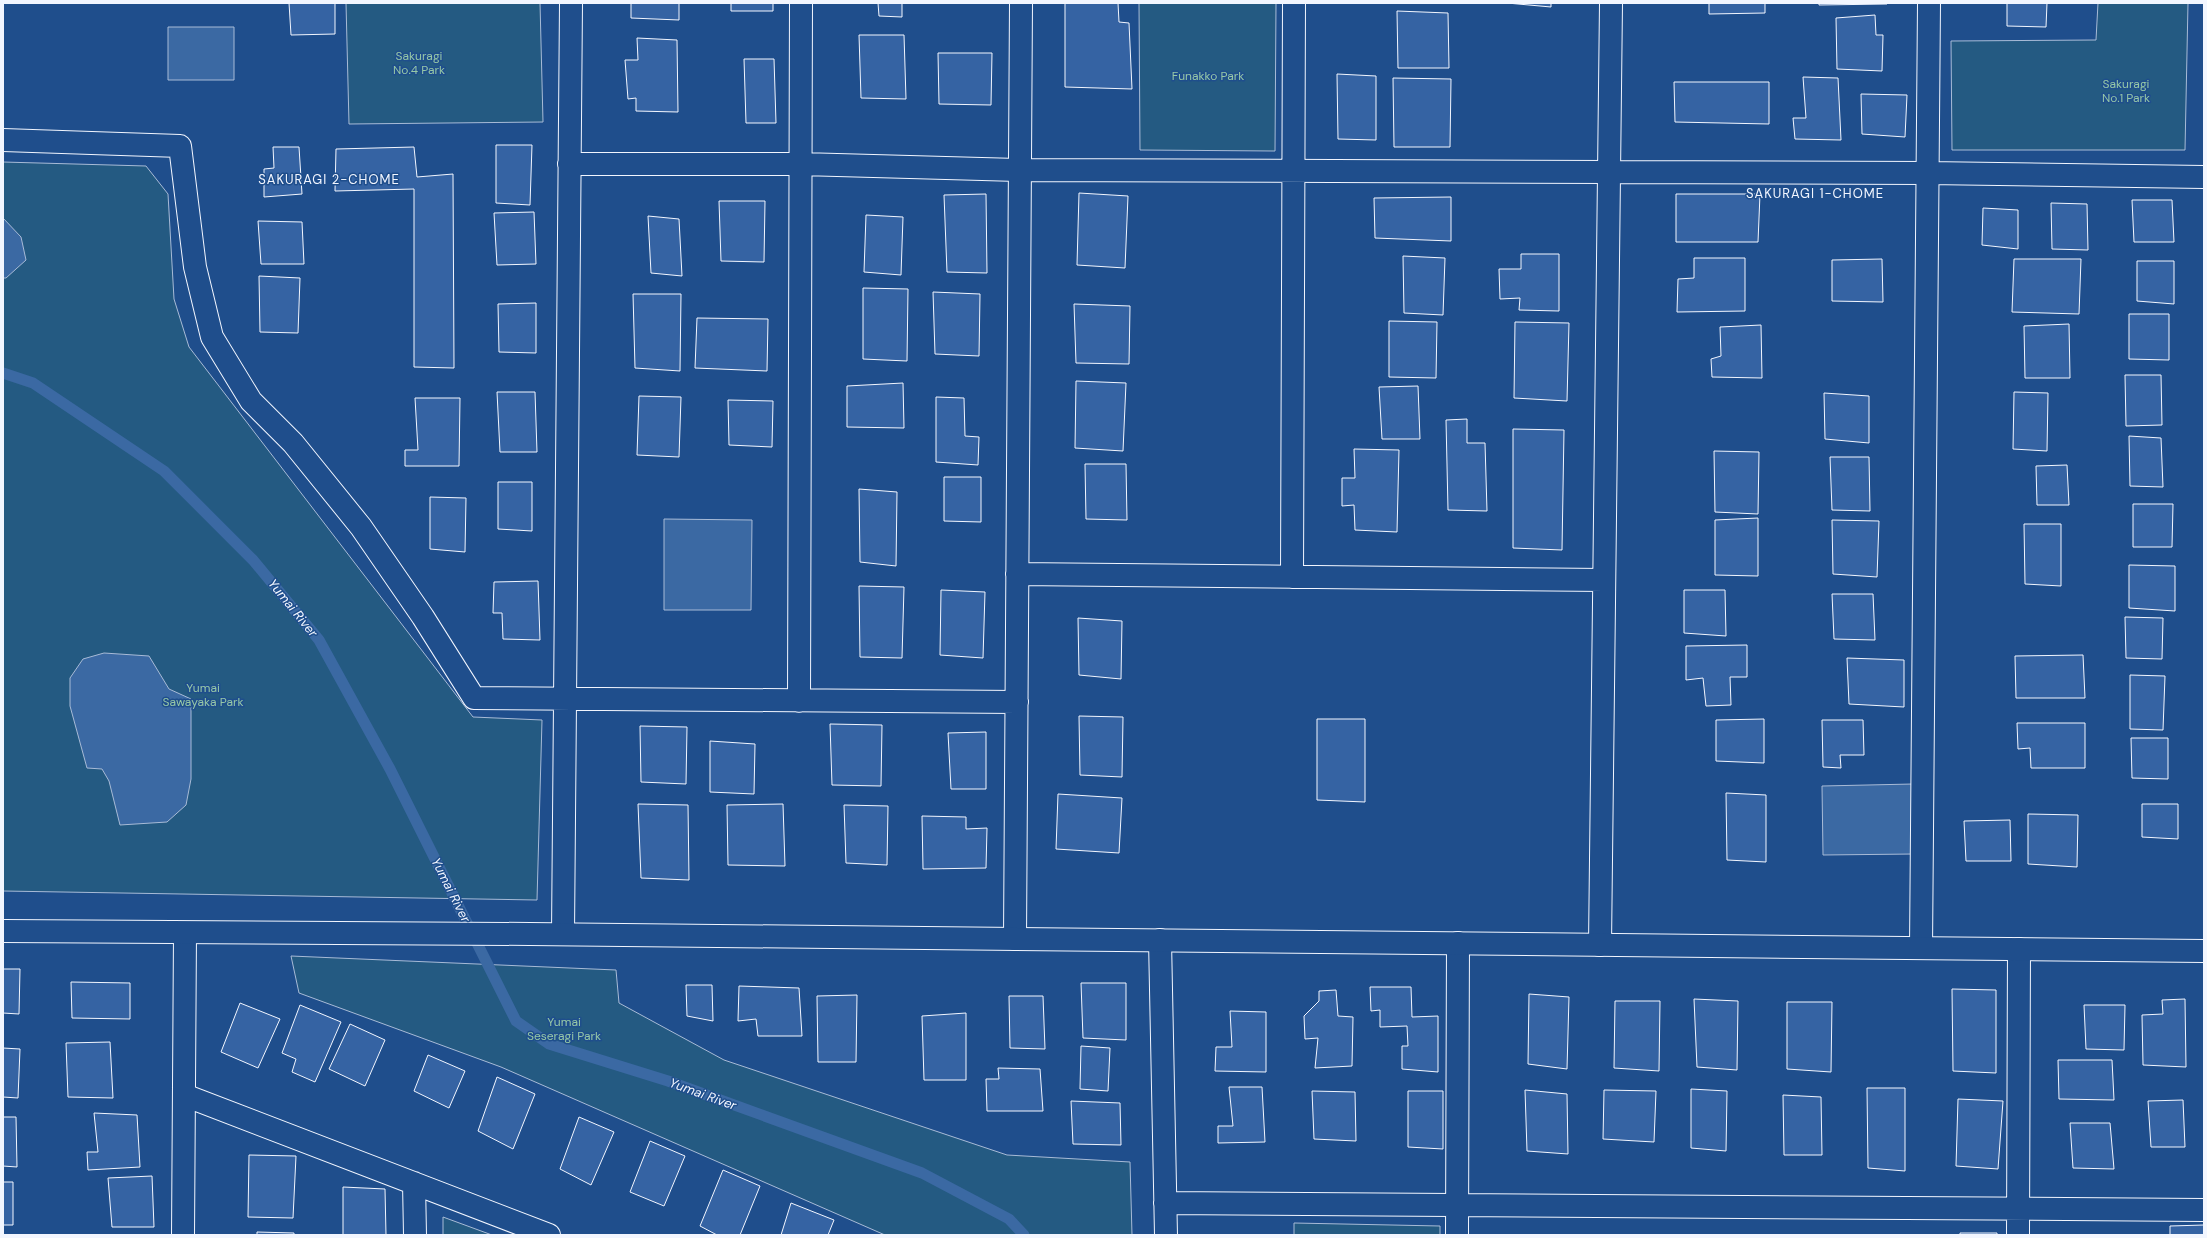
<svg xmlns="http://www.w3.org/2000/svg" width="2207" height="1238" font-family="'DM Sans',sans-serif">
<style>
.green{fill:#245a82;stroke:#a8bbd7}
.water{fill:#3b69a3;stroke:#a8bbd7}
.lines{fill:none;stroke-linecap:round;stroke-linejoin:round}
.stream{stroke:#3b69a3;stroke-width:11}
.building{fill:#3563a3;stroke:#f2f6ff}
.street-casing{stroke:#f2f6ff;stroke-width:24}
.secondary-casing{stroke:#f2f6ff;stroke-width:24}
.street{stroke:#1f4e8c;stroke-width:22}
.secondary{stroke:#1f4e8c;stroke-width:22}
.labels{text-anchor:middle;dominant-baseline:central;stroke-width:3;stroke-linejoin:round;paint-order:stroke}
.park-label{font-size:12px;fill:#97c8a6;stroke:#1f4e8c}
.neighbourhood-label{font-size:13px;letter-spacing:1px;fill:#f2f6ff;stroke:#1f4e8c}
.water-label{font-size:13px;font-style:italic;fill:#f2f6ff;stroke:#1f4e8c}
</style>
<rect width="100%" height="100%" fill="#1f4e8c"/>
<!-- green -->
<path class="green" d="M346,3H540L543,122L349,124Z
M1139,3H1276L1275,151L1140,150Z
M2098,3H2188L2185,150H1952L1951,41L2096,40Z
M3,162L146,166L168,194L174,299L189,347L473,717L542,720L537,900L3,891Z
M291,956L616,970L619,1003L724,1060L1007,1155L1130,1162L1132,1235H885L501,1067L299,993Z
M443,1217L492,1235H443Z
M1294,1223L1440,1226V1235H1294Z"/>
<!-- water -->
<path class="water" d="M168,27H234V80H168Z
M3,218L21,237L26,260L6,278H3Z
M664,519L752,520L751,610H664Z
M104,653L149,656L169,689L191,699V779L186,805L167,822L120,825L109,781L102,769L87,768L70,706V678L83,659Z
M1913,784L1914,854L1823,855L1822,786Z"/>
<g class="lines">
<!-- stream -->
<path class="stream" d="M3,373L33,383L164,471L253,560L319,640L390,769L516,1021L549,1044L668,1081L922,1173L1009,1219L1024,1235"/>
</g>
<!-- building -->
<path class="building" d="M289,3H335V34L291,35Z
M631,3H679V20L631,18Z
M731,3H773V11H731Z
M878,3H902V17L879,16Z
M1065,3H1118L1119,22L1129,23L1132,89L1065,87Z
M1507,3H1551V7Z
M1709,3H1765V13L1709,14Z
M1819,3H1887V4L1819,5Z
M2007,3H2047L2046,27L2007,26Z
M1397,11L1448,13L1449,68H1398Z
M1875,15L1876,35H1883L1882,71L1837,69L1836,18Z
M859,35H904L906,99L861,98Z
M637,38L677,40L678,112L636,111V98L628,99L625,60H638Z
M938,53H992L991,105L939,104Z
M744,59H774L776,123H746Z
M1337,74L1376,76V140L1338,139Z
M1803,77L1838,78L1841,140L1795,139L1793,118H1806Z
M1393,78L1451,79L1450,147H1394Z
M1674,82H1769V124L1675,122Z
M1861,94L1907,95L1905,137L1862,134Z
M496,145H532L530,205L496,203Z
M273,147H299L302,194L264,197V169L274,168Z
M414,147L417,177L453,174L454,368L414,367V189L335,191L336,149Z
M1079,193L1128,196L1125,268L1077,265Z
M986,194L987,273L947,272L944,195Z
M1676,194H1760L1758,242H1676Z
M1451,197V241L1375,238L1374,198Z
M2132,200H2172L2174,242H2134Z
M719,201H765L764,262L721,261Z
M2051,203L2087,204L2088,250L2052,249Z
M1983,208L2018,210V249L1982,245Z
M534,212L536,264L497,265L494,213Z
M866,215L903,217L901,275L864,272Z
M648,216L679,219L682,276L651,273Z
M258,221L302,222L304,264H261Z
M1521,254H1559V311L1519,310L1520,298L1500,299L1499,269H1521Z
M1403,256L1445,258L1443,315L1404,313Z
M1694,258H1745V311L1677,312L1678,279L1694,278Z
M1882,259L1883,302L1832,301V260Z
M2014,259H2081L2079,314L2012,312Z
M2137,261H2174V304L2137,301Z
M259,276L300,278L298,333L260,332Z
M863,288L908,289L907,361L863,359Z
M933,292L980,294L979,356L935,354Z
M633,294H681L680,371L635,368Z
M536,303V353L499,352L498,304Z
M1074,304L1130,306L1129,364L1076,363Z
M2129,314H2169V360L2129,359Z
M697,318L768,319L767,371L695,368Z
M1389,321L1437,322L1436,378L1389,377Z
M1515,322L1569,323L1567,401L1514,398Z
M2069,324L2070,378H2025L2024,326Z
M1761,325L1762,378L1712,377L1711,359L1721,356L1720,327Z
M2125,375H2161L2162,425L2126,426Z
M1076,381L1126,383L1123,451L1075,448Z
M903,383L904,428L847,427V386Z
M1418,386L1420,439H1382L1379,387Z
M497,392H535L537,452H500Z
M2014,392L2048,393L2047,451L2013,449Z
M1824,393L1869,396V443L1825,439Z
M639,396L681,397L679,457L637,455Z
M936,397L964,398L965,436L979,437L978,465L936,462Z
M415,398H460L459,466H405V450H418Z
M728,400L773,401L772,447L729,445Z
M1467,419V443H1485L1487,511L1448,510L1446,420Z
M1513,429L1564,430L1562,550L1513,548Z
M2129,436L2161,438L2163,487L2130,486Z
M1354,449L1399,450L1397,532L1355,530L1354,505L1342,506V478H1355Z
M1714,451L1759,452L1758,514L1715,512Z
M1830,457H1869L1870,511L1832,510Z
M1085,464H1126L1127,520L1086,519Z
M2067,465L2069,505H2037L2036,466Z
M944,477H981V522L944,521Z
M498,482H532V531L498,529Z
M859,489L897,492L896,566L860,562Z
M430,497L466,498L465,552L430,549Z
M2133,504H2173L2172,547H2133Z
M1758,518V576L1715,575V520Z
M1832,520L1879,521L1877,577L1833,574Z
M2024,524H2061V586L2025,584Z
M2129,565L2175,566V611L2129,608Z
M538,581L540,640L503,639L502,613H493L494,582Z
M859,586L904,587L902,658L860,657Z
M941,590L985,592L983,658L940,655Z
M1684,590H1725L1726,636L1684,633Z
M1832,594H1873L1875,640L1834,639Z
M2125,617L2163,618L2162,659L2126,658Z
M1078,618L1122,621L1121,679L1079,675Z
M1747,645V677H1730L1731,705L1706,706L1703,678L1686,680V646Z
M2083,655L2085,698H2016L2015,656Z
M1847,658L1904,660V707L1849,704Z
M2130,675L2165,676L2163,730L2130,729Z
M1079,716L1123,717L1122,777L1080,775Z
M1317,719H1365V802L1317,800Z
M1764,719V763L1716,761V720Z
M1822,720H1863L1864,755H1840L1841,768L1823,767Z
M2017,723H2085V768H2031L2030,748L2018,749Z
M830,724L882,725L881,786L832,785Z
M640,726L687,727L686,784L641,782Z
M986,732V789H951L948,733Z
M2131,738H2168V779L2132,778Z
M710,741L755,744L754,794L710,792Z
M1726,793L1766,795V862L1727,860Z
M1058,794L1122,798L1119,853L1056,849Z
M638,804L688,805L689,880L641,878Z
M783,804L785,866L728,865L727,805Z
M2142,804H2178V839L2142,837Z
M844,805L888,806L887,865L846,863Z
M2028,814L2078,815L2077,867L2028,864Z
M922,816L966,817V829L987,828L986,868L923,869Z
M2010,820L2011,861H1966L1964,821Z
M3,969H20L19,1014L3,1013Z
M71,982L130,983V1019L72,1018Z
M1081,983H1126V1040L1083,1038Z
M686,985H712L713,1021L687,1016Z
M739,986L799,988L802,1036H758L756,1019L738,1021Z
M1370,987H1411L1412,1017L1438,1016V1072L1402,1069V1046H1408L1407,1026L1380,1027V1010L1371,1011Z
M1952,989L1996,990V1073L1953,1071Z
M1336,990L1338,1016L1353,1017L1352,1066L1315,1068L1318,1038L1305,1039L1304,1016L1319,1001V991Z
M1529,994L1569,997L1567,1069L1528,1064Z
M857,995L856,1062H818L817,996Z
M1009,996H1043L1045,1049L1010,1048Z
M1694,999L1738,1001L1737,1070L1697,1067Z
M2185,999L2186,1067L2143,1065L2142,1015L2163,1014L2162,1000Z
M1615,1001H1660L1659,1071L1614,1068Z
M1787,1002H1832L1831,1072L1787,1069Z
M240,1003L280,1019L258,1068L221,1052Z
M300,1005L341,1022L315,1082L292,1072L296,1059L282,1053Z
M2084,1005H2125L2124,1050L2086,1049Z
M1230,1011L1266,1012V1072L1215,1071L1216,1047H1232Z
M966,1013V1080H924L922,1016Z
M350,1024L385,1040L365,1086L329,1069Z
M110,1042L113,1098L68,1097L66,1043Z
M1081,1046L1110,1048L1108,1091L1080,1089Z
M3,1048L20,1049L18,1098L3,1097Z
M428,1055L465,1071L449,1108L414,1091Z
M2058,1060H2112L2114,1100L2059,1099Z
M998,1068L1040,1069L1043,1111H987L986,1079H999Z
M497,1077L535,1094L513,1149L478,1131Z
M1229,1087H1262L1265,1142L1218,1143V1126H1233Z
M1867,1088H1905V1171L1868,1168Z
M1691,1089L1727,1091L1726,1151L1691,1148Z
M1525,1090L1567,1094L1568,1154L1527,1151Z
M1604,1090L1656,1091L1654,1142L1603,1139Z
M1312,1091L1355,1092L1356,1141L1314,1139Z
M1408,1091H1443V1149L1408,1147Z
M1783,1095L1821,1097L1822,1155H1784Z
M1958,1099L2003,1101L1998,1169L1956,1166Z
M2183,1100L2185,1147H2151L2148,1101Z
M1071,1101L1120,1103L1121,1145L1073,1144Z
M94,1113L137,1115L140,1167L88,1170L87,1152H98Z
M3,1117H16L17,1167L3,1166Z
M579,1117L614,1132L591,1185L560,1169Z
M2070,1123H2110L2114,1169L2073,1168Z
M650,1141L685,1156L664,1206L630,1192Z
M249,1155L296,1156L293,1218L248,1217Z
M723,1170L760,1186L740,1235H717L700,1226Z
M152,1176L154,1227H112L108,1178Z
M3,1182H13V1225H3Z
M343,1187L385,1189L386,1235H343Z
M791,1203L834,1220L828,1235H781Z
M2204,1225V1235H2170V1226Z
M257,1232L294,1233V1235H257Z
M1960,1233H1997V1235H1960Z"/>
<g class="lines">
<defs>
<path id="street" d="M3,140L180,146L195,267L212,337L251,401L293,443L361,527L423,617L474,698L1017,702
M569,164H801L1020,170L1928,173L2204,177
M1017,574L1604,580
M1292,577L1294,3
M799,701L801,3
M563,934L571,3
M1015,939L1021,3
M1160,940L1166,1235
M1600,945L1611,3
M1921,948L1929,3
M184,1095L549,1235
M414,1183L415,1235
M1165,1203L2204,1210
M183,1235L185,933
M1457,1235L1458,943
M2018,1235L2019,949"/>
<path id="secondary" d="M3,931L530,934L2204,951"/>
</defs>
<!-- street casing -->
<use href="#street" class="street-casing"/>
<!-- secondary casing -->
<use href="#secondary" class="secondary-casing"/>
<!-- street -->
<use href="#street" class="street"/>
<!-- secondary -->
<use href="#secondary" class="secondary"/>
</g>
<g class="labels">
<!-- park labels -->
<g class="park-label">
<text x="419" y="56">Sakuragi<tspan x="419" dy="14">No.4 Park</tspan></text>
<text x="1208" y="76">Funakko Park</text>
<text x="2126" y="84">Sakuragi<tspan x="2126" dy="14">No.1 Park</tspan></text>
<text x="203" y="688">Yumai<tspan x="203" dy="14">Sawayaka Park</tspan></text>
<text x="564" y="1022">Yumai<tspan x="564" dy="14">Seseragi Park</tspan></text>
</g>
<!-- neighbourhood labels -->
<g class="neighbourhood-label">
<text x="329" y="179">SAKURAGI 2-CHOME</text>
<text x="1815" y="193">SAKURAGI 1-CHOME</text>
</g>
<!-- water labels -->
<g class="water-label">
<text transform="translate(293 608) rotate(51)">Yumai River</text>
<text transform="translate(451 890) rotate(63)">Yumai River</text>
<text transform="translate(703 1094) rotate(20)">Yumai River</text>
</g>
</g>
<!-- border -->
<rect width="2207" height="1238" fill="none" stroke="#f2f6ff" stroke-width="8"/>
</svg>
